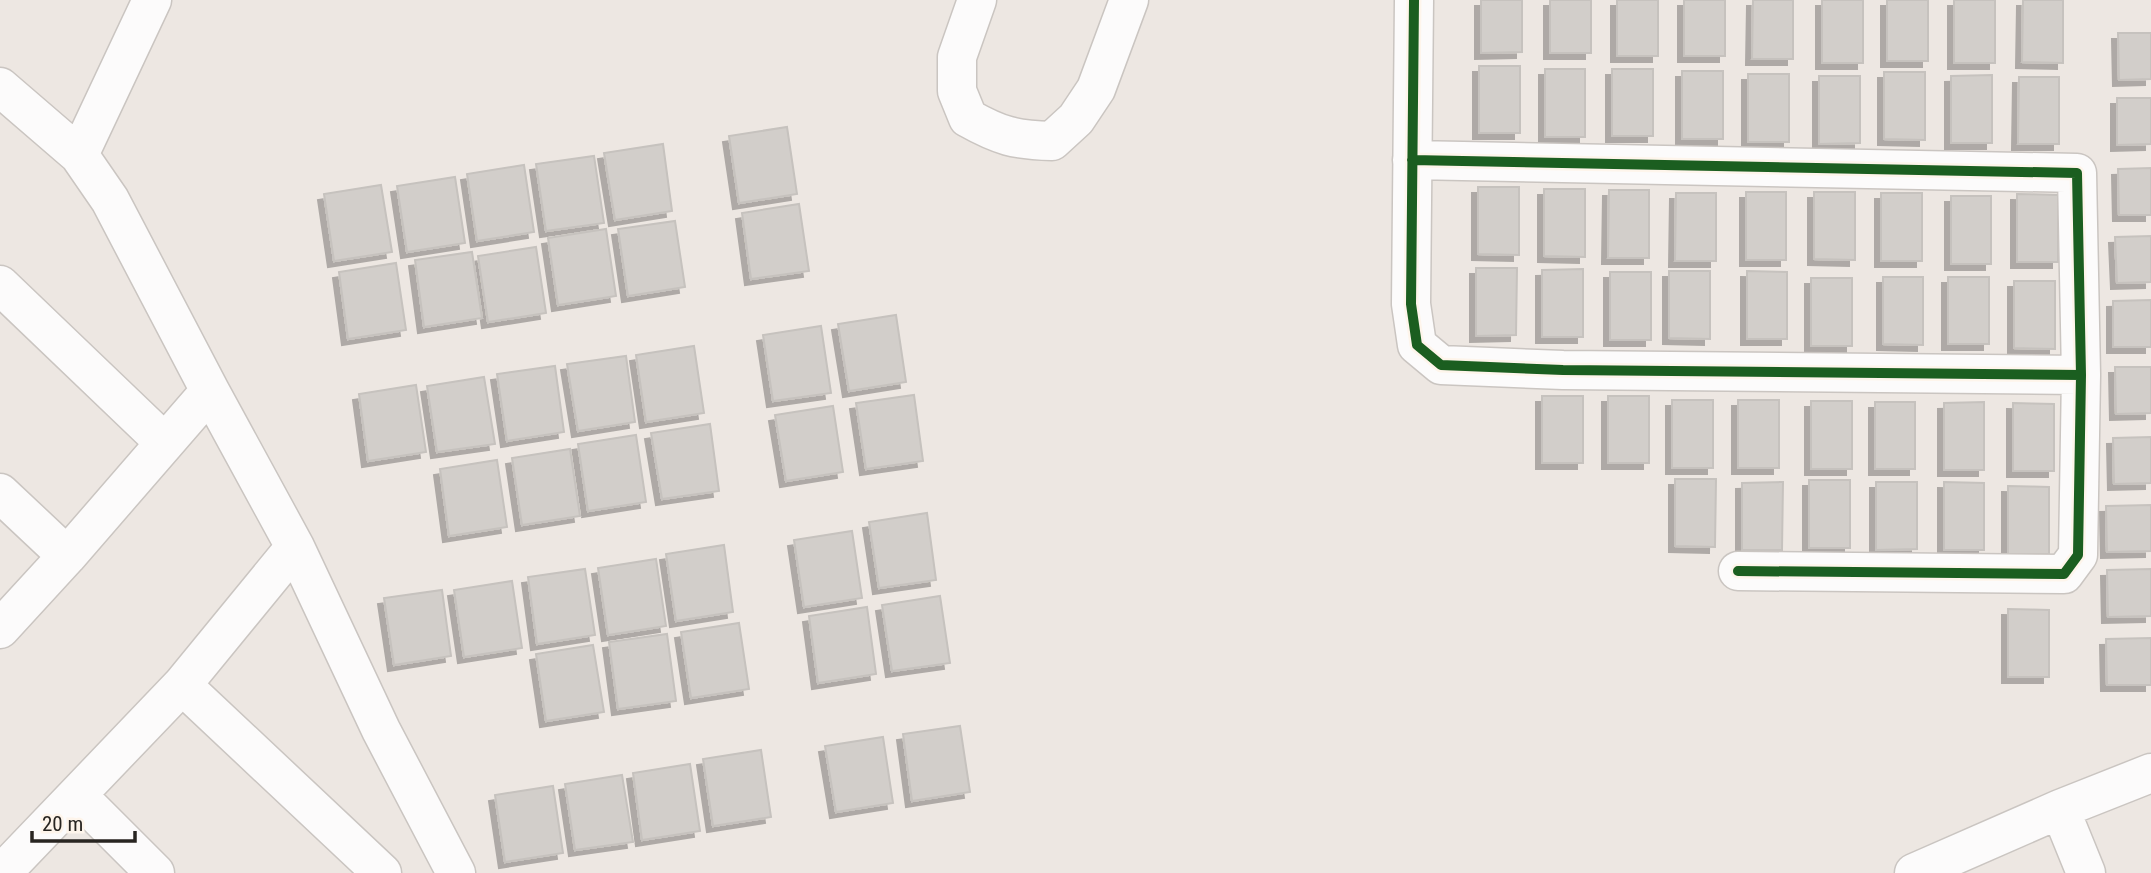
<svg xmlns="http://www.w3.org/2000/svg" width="2151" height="873" font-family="'Roboto Condensed',sans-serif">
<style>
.building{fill:#d2ceca;stroke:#c6c2be;stroke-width:2;filter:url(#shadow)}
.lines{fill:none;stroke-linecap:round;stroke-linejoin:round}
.minor-casing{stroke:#cac5c1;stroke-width:41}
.minor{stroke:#fcfbfb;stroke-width:38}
.cycleway-casing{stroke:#fef5eb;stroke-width:15}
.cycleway{stroke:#1b5e20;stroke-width:10}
</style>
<defs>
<filter id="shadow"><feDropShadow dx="-6" dy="6" stdDeviation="0" flood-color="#0004"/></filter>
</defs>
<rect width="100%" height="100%" fill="#ede7e2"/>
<!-- building -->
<path class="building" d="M1481,0H1522V52L1481,53Z
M1550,0H1591V53H1550Z
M1617,0H1658V56H1617Z
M1684,0H1725V56H1684Z
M1753,0H1793V59H1752Z
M1822,0H1863V63H1822Z
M1887,0H1928V61H1887Z
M1954,0H1995V63H1954Z
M2023,0H2063V63L2022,62Z
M2118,33H2151V79L2119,80Z
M1479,66H1520V133H1479Z
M1545,69H1585V137H1545Z
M1612,69H1653V136H1612Z
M1682,71H1723V139H1682Z
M1884,72H1925V140L1884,139Z
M1748,74H1789V142H1748Z
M1992,75V143H1951V76Z
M1819,76H1860V143L1819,144Z
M2019,77H2059V144H2018Z
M2117,98H2151V144L2117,145Z
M787,127L797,194L739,203L729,136Z
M663,144L672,211L615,220L604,153Z
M594,156L604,223L546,231L536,164Z
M524,165L534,232L477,241L467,174Z
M2151,168V215H2119L2118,169Z
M455,177L465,243L407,252L397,186Z
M381,185L392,252L334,261L324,194Z
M1478,187H1519V255L1478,254Z
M1544,189H1585V257L1544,256Z
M1609,190H1649V258H1608Z
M1746,192H1786V260H1746Z
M1814,192H1855V260L1814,259Z
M1676,193H1716V261H1675Z
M1881,193H1922V261H1881Z
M2017,194L2058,195V262H2017Z
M1951,196H1991V264H1951Z
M799,204L809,271L751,279L742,213Z
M675,221L685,287L628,296L618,229Z
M606,229L616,296L558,305L548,238Z
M2151,236V282L2117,283L2115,237Z
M536,247L546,313L488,322L478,256Z
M472,252L482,318L424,327L415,260Z
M396,263L406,330L348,339L339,272Z
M1476,268H1517L1516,335L1476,336Z
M1583,269V337H1542V270Z
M1669,271H1710V339L1669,338Z
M1747,271L1787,272V339H1747Z
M1610,272H1651V340H1610Z
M1883,277H1923V345L1883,344Z
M1948,277H1989V344H1948Z
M1811,278H1852V346H1811Z
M2014,281H2055V349L2014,348Z
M2151,300V347H2113V301Z
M896,315L906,382L849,391L838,324Z
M821,326L831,393L773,401L763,335Z
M694,346L704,413L646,422L636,355Z
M626,356L635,422L578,431L567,364Z
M555,366L564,432L507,441L497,374Z
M2115,367H2151V413L2116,414Z
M484,377L495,444L437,452L427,386Z
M416,385L426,452L368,461L359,394Z
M914,395L923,461L866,469L856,403Z
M1542,396H1583V463H1542Z
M1608,396H1649V463H1608Z
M1672,400H1713V468H1672Z
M1738,400H1779V468H1738Z
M1811,401H1852V469H1811Z
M1875,402H1915V469H1875Z
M1984,402V470H1944V403Z
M2013,403L2054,404V471H2013Z
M833,406L843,472L786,481L775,415Z
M710,424L719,491L662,499L651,433Z
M636,435L646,502L588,511L578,444Z
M2151,437V483L2114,484L2113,438Z
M570,449L580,516L522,525L512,458Z
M497,460L507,527L449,536L440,469Z
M1675,479H1716L1715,547L1675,546Z
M1809,480H1850V548H1809Z
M1783,482L1782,550H1742V483Z
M1876,482H1917V549L1876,550Z
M1944,482L1984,483V550H1944Z
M2008,486L2049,487V554H2008Z
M2151,505V551L2107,552L2106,506Z
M927,513L936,580L879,588L869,522Z
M852,531L862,598L804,607L794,540Z
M724,545L733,612L676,621L666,554Z
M656,559L666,626L608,635L598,568Z
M585,569L595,635L537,644L528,577Z
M2151,569V616L2108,617L2107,570Z
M512,581L522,648L464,657L454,590Z
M442,590L451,656L394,665L384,598Z
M940,596L950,663L892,671L882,605Z
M867,607L876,674L818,683L809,616Z
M2008,609L2049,610V677H2008Z
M739,623L749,689L691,698L681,632Z
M667,634L676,701L618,709L609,642Z
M2151,638V685H2107L2106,639Z
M593,645L604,712L546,721L536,654Z
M960,726L970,792L912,801L903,734Z
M883,737L893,803L836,812L825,746Z
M761,750L771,817L713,826L703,759Z
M690,764L700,831L642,840L633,773Z
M622,775L633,842L575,850L565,784Z
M553,786L563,853L505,862L495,795Z"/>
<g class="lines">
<defs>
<path id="minor" d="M977,0L957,57V91L968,118C1000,136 1015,140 1052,141L1076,119L1096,89L1129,0
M1414,0L1411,304L1417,345L1441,365L1563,370L2081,375
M0,87L79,155L110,200L210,391L295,547L381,730L456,873
M79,155L152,0
M1412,160L2077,173L2081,375L2078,555L2064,574L1738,571
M0,285L165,443
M0,493L67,556
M0,629L67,556L210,391
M182,685L382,873
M77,795L155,873
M2060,809L2086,873
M2,873L182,685L295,547
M1914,873L2060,809L2151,773"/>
</defs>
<!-- minor casing -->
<use href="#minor" class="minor-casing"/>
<!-- minor -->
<use href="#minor" class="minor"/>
<defs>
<path id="cycleway" d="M1414,0L1411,304L1417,345L1441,365L1563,370L2081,375
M1412,160L2077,173L2081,375L2078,555L2064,574L1738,571"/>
</defs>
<!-- cycleway casing -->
<use href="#cycleway" class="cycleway-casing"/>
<!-- cycleway -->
<use href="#cycleway" class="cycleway"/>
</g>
<!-- scale -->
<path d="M32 831v10h103v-10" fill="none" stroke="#282521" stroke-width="3.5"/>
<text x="42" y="831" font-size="21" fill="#282521" stroke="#fef5eb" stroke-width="5" paint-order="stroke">20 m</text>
</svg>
